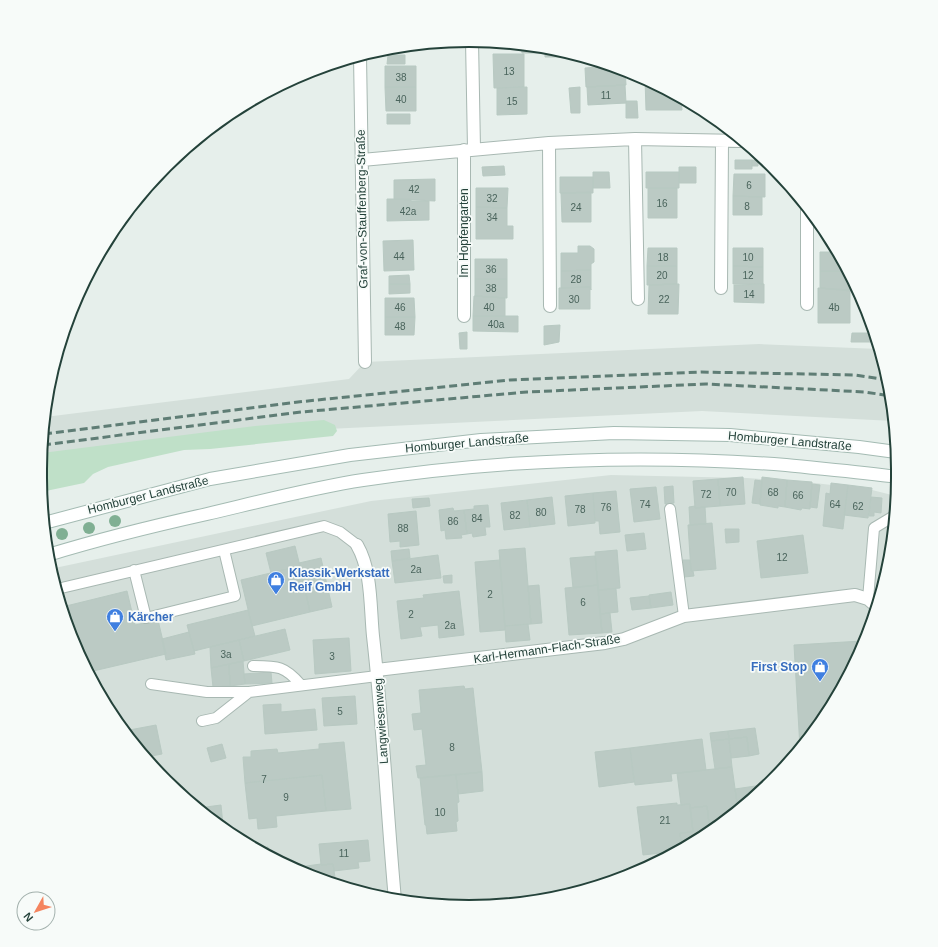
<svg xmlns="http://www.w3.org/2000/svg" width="938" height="947" font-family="Helvetica,sans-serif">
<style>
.built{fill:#d4dfda}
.green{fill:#bfe0c8}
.building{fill:#bbcac4;stroke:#b8c9c2}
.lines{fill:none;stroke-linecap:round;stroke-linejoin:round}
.service-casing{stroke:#a8b8b2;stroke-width:12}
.minor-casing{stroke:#a8b8b2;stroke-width:14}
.secondary-casing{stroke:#a4bbb3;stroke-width:14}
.service{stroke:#fff;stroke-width:10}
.minor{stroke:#fff;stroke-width:12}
.secondary{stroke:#fff;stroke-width:12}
.rail{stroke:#5f7d75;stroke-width:3;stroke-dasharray:8 4;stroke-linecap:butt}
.tree{fill:#80af93}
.labels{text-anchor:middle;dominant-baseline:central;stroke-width:3.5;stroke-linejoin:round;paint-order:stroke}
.number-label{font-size:10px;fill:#4a645c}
.street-label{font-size:12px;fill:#24423a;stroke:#f7fbf9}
.shop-label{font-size:12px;font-weight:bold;fill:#366cbe;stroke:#f7fbf9;text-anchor:start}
.rim{fill:none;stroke:#24423a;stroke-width:2}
</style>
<rect width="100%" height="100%" fill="#e6efeb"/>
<!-- built -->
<path class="built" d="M759,344L879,349L890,385L893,421L702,411L307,430L41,463L45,417L349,379L365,362Z
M611,475L747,478L815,483L872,490L896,496L890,561L865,642L826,716L773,781L708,835L633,874L553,899L469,907L386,899L305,874L231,835L166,782L112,717L73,642L50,569L371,501Z"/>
<!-- green -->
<path class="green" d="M324,420L335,425L337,431L333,436L210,449L184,450L108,467L93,474L84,483L41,492L40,478L42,453L255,426Z"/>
<!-- building -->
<path class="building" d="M521,45L545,47V53H522Z
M545,47L564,52V57H545Z
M388,48V55H373V52Z
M493,54H524V87L494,88Z
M388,55H405V64H387Z
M580,56L591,60H580Z
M597,62L625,70L626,85L586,87L585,68L597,67Z
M385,66H416V87H385Z
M645,79L681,98L682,110H646Z
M625,85L626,103L588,105L587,87Z
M385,87H416V111H386Z
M527,87V114L497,115V88Z
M580,87V113H571L569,88Z
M626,101H637L638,118H626Z
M387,114H410V124H387Z
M735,160H752V169H735Z
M752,160L758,161V166H752Z
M504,166L505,175L483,176L482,167Z
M679,167H696V183H679Z
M593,172H609L610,188H593Z
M646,172H679V188H646Z
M734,174H765V197L733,196Z
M560,177H593V193H560Z
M435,179V201L394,199V180Z
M476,188H508L507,208L476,207Z
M648,188H677V218H648Z
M591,192V222H562L561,193Z
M733,196L762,197V215H733Z
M387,199H411V201H429V220L387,221Z
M476,207L507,208V226H513V239H476Z
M413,240L414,270L384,271L383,241Z
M578,246H590L594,249V262L591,264V270L561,271V253H578Z
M648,248H677V266H647Z
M733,248H763V267L733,266Z
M820,252H837L847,271H820Z
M475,259H507V279H475Z
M647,266H677V284L647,285Z
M733,266L763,267V284H733Z
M591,270V290L590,287L561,288V271Z
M820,271H847L852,279L851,291L820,288Z
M409,275L410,284H389V276Z
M475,279H507V298L475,296Z
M389,284H410V293L389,294Z
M679,284L678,314H648L649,285Z
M764,284V303L734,302V285Z
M590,287V309H559V288Z
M818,288L850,290V323H818Z
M474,296L505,298V316H473Z
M385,298H414L415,317H385Z
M473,316H518V332L473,331Z
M385,317H415L414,335H385Z
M560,325L559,342L544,345V326Z
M467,332V349H460L459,333Z
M852,333H873L872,342H851Z
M743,477L745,504L720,506L718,479Z
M762,477L787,480L785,507L778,506V508L760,505Z
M718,479L720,506L695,508L693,481Z
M755,480L762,481L760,504L752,503Z
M787,480L812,482L810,509L802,508L801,510L785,507Z
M831,483L848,485L843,529L823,526L826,493L830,494Z
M812,484L820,485L817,508L810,507Z
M848,485L872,488L868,518L844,515Z
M673,486L674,503L665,504L664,487Z
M656,487L660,519L634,522L630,489Z
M616,491L620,532L600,534L599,521H595L593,493Z
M593,493L595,523L568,526L565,496Z
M552,497L555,524L530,527L527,500Z
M871,497L882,498L881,513L874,512V516H869Z
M429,498L430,506L413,508L412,499Z
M527,500L530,527L504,530L501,503Z
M488,505L490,527H485L486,535L473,537L472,533L467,534L464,510L474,509V506Z
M695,506V508L705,507L706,524L690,525L689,507Z
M453,508L454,511L464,510L467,534L461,535L462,538L446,539L445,530L441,531L439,510Z
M416,511L419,545L400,547V541L390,542L388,514Z
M712,523L716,569L691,571L688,525Z
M889,528H893L889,564H886Z
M725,529H739V542L726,543Z
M644,533L646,549L627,551L625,535Z
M803,535L808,573L761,578L757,541Z
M295,546L300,566L271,573L266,553Z
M525,548L531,624L505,626L499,550Z
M409,549L410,558L392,561L391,551Z
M617,550L620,588L598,590L595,552Z
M438,555L441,578L395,583L392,561Z
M595,556L598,585L573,588L570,558Z
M321,558L332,607L310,612L299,563Z
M500,560L505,630L480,632L475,562Z
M683,560H690L691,571H693L694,576L684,577Z
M300,566L310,612L252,626L241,580Z
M452,575V583H444L443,576Z
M539,585L542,623L531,624L528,586Z
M598,585L602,633L569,635L565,588Z
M616,589L618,612L600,614L598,590Z
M127,591L135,625L158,620L166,654L89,672L73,642L62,607Z
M459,591L464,635L439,638L438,625L420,627L422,636L401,639L397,601L424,598L423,595Z
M671,592L673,605L651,608L649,595Z
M649,596L651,608L632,610L630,598Z
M248,610L255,636L194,651L187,625Z
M610,613L612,632L602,633L600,614Z
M528,624L530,640L506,642L505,626Z
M285,629L290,650L244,661L239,640Z
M189,632L195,654L166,660L162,639Z
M349,638L351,671L315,674L313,640Z
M239,640L244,661L211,668L210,647Z
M862,641V648L826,716L800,748L794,645Z
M243,661L245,684L230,686L229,664Z
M229,664L230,686L213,687L211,668Z
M271,672L272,683L245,684L244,674Z
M464,686L465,689L473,688L482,772L418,778L416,766L426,765L422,729L414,730L412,714L421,713L419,690Z
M355,696L357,724L324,726L322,698Z
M281,704V712L315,709L317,730L265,734L263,705Z
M156,725L162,754L146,757L124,731Z
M755,728L759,754L749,756L747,737L729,739L728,731Z
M728,731L729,739L711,741L710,733Z
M747,737L749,756L731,758L729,739Z
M702,739L706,770L671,774L672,781L635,785L630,748Z
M729,739L732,767L715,769L711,741Z
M344,742L351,809L326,811L322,775L245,783L243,757H251V751L277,749L278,753L319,749V744Z
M222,744L226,758L211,762L207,748Z
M630,748L634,782L599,787L595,752Z
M732,767L738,810L710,832L707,806L690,808V804L681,805L677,773Z
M482,772L483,791L458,794L456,775Z
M322,775L326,811L276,816L277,827L258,829L257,818L249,819L245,783Z
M456,775L459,802L457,803L458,821L456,822L457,831L427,834L426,825H425L420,778Z
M769,784L738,810L735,789Z
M677,803V805L690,804L693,832L680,833L682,848L678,851L643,855L637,807Z
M221,805L222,815L207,816L206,807Z
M707,806L710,832L682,848L680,833L693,832L690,808Z
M222,815L223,825L220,826L208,816Z
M368,840L370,861L358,862L359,868L334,871L333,864L321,865L319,844Z
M268,847L269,855L257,849Z
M321,864V865L333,864L336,884L305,874L292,868Z"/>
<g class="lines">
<defs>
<path id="service" d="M670,509L684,616
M134,570L146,618L235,596L224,550
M57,589L324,526L340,532L357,545
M868,599L874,528L894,516
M253,666C278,666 285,666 301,685
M151,684L207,692H249
M202,721L216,718L249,692L377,676"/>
<path id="minor" d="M472,40L474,149
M360,56L365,362
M635,139L638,299
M549,143L550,306
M362,160L549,143L635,139L742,141
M807,207V304
M721,288L722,141
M464,316V150
M357,545C372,571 370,606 373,636C383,724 387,812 395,900
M377,670L605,643L624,639L684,616L855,595L868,599L876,606"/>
<path id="secondary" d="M44,523L210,479L350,455L481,440L614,433L730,435L859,447L896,452
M48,555C100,539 153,526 207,514C258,502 311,488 363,480C504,459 643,454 786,465C823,469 860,472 897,477"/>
</defs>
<!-- service casing -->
<use href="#service" class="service-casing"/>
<!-- minor casing -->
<use href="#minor" class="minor-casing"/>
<!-- secondary casing -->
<use href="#secondary" class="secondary-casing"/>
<!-- service -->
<use href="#service" class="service"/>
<!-- minor -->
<use href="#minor" class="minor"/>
<!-- secondary -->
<use href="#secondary" class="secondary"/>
<!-- rail -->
<path class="rail" d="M44,434L298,402L510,380L701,372L855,375L888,380
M43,445L301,412L527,392L706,384L865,392L891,396"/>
</g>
<!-- trees -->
<g class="tree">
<circle cx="115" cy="521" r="6"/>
<circle cx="89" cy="528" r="6"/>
<circle cx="62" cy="534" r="6"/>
</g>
<!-- icons -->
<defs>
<symbol id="shop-pin" viewBox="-11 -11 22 30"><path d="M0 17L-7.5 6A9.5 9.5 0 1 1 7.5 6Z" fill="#3f7fe0" stroke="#f7fbf9"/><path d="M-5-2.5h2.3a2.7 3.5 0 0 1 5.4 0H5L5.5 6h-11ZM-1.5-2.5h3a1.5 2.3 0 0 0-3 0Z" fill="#fff"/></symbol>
</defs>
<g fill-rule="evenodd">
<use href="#shop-pin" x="266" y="570" width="20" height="27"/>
<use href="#shop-pin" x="105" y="607" width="20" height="27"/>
<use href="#shop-pin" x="810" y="657" width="20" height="27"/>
</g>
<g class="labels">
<!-- number labels -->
<g class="number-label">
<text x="509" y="71">13</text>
<text x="401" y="77">38</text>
<text x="606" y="95">11</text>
<text x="401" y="99">40</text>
<text x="512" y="101">15</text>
<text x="749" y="185">6</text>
<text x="414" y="189">42</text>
<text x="492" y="198">32</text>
<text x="662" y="203">16</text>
<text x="747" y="206">8</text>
<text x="576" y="207">24</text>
<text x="408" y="211">42a</text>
<text x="492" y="217">34</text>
<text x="399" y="256">44</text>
<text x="663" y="257">18</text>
<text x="748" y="257">10</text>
<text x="491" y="269">36</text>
<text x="662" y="275">20</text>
<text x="748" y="275">12</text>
<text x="576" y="279">28</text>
<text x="491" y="288">38</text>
<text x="749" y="294">14</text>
<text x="574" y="299">30</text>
<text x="664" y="299">22</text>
<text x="400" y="307">46</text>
<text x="489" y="307">40</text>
<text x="834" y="307">4b</text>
<text x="496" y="324">40a</text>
<text x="400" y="326">48</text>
<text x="731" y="492">70</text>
<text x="773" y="492">68</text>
<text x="706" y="494">72</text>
<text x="798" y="495">66</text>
<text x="645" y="504">74</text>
<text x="835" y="504">64</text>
<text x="858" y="506">62</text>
<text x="606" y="507">76</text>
<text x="580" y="509">78</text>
<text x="541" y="512">80</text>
<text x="515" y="515">82</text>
<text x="477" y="518">84</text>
<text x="453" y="521">86</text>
<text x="403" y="528">88</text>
<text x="782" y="557">12</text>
<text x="416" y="569">2a</text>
<text x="490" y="594">2</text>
<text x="583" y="602">6</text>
<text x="411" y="614">2</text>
<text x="450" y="625">2a</text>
<text x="226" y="654">3a</text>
<text x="332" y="656">3</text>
<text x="340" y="711">5</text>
<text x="452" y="747">8</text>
<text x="264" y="779">7</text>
<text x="286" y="797">9</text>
<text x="440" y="812">10</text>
<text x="665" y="820">21</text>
<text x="344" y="853">11</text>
</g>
<!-- street labels -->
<g class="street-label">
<text transform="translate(362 209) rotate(-91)">Graf-von-Stauffenberg-Straße</text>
<text transform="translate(464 233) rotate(-90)">Im Hopfengarten</text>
<text transform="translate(790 441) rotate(5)">Homburger Landstraße</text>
<text transform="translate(467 443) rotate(-5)">Homburger Landstraße</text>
<text transform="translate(148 495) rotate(-14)">Homburger Landstraße</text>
<text transform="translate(547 649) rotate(-8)">Karl-Hermann-Flach-Straße</text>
<text transform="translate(381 721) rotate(-94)">Langwiesenweg</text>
</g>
<!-- shop labels -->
<g class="shop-label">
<text x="289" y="573">Klassik-Werkstatt<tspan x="289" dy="14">Reif GmbH</tspan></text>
<text x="128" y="617">Kärcher</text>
<text x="807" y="667" text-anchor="end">First Stop</text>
</g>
</g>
<!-- crop -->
<path d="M0 0H938V947H0ZM469 47H469A422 422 0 0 1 891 469V478A422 422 0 0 1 469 900H469A422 422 0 0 1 47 478V469A422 422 0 0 1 469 47Z" fill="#f7fbf9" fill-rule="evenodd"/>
<path class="rim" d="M469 47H469A422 422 0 0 1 891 469V478A422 422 0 0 1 469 900H469A422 422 0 0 1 47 478V469A422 422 0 0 1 469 47Z"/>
<!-- north arrow -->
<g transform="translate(36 911) rotate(231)"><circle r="19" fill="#f7fbf9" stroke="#a3b1ad"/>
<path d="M0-3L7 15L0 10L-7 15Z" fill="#f4845f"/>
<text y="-6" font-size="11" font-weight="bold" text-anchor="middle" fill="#24423a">N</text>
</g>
</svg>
